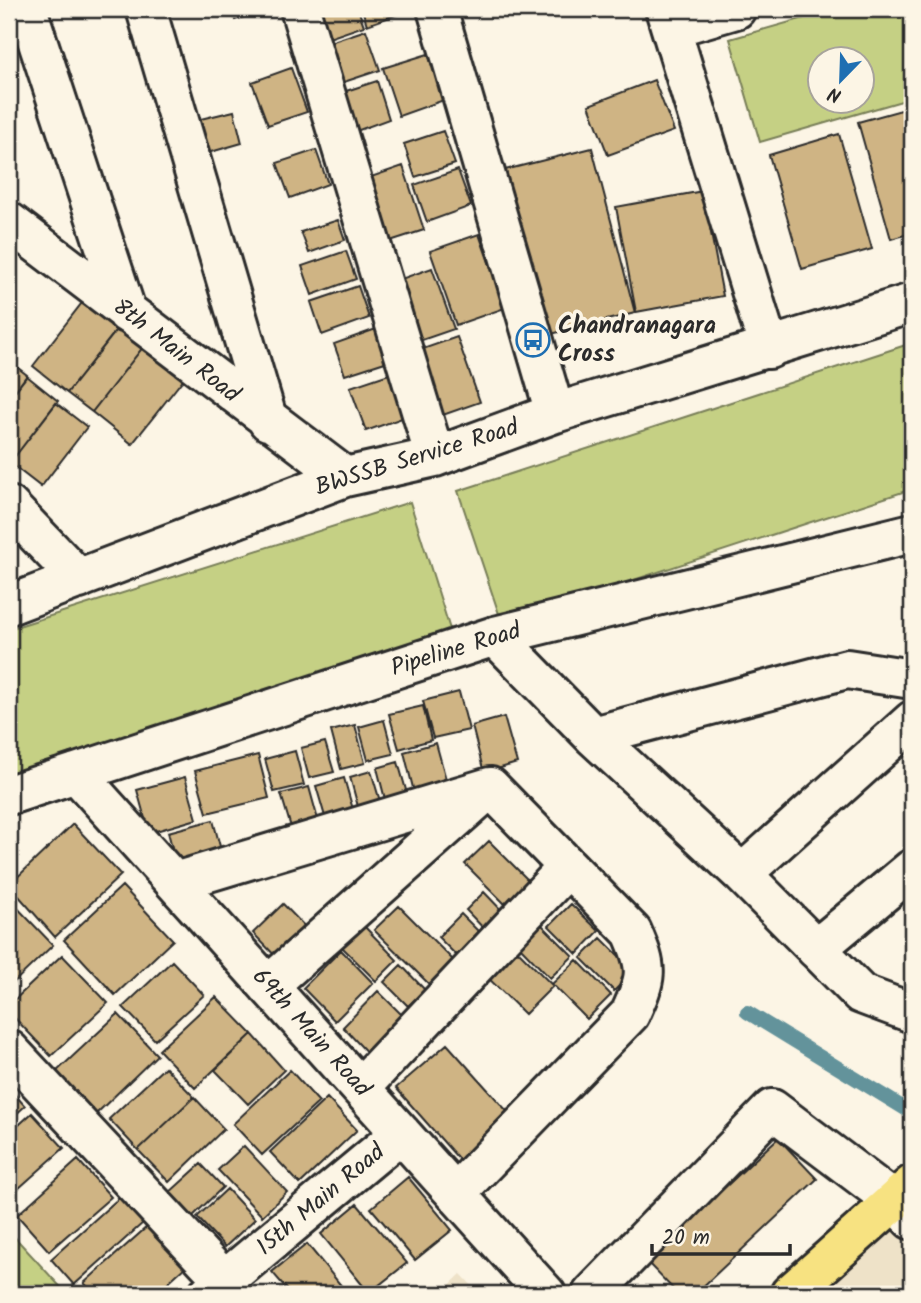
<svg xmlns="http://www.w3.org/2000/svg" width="921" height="1303" font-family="Kalam,sans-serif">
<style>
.built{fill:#eee2c8}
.green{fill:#c5d084;stroke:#787e58;stroke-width:2;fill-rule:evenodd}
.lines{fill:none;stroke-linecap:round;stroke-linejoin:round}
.stream{stroke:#63939b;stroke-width:14}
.building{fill:#cfb484;stroke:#2b2b2b;stroke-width:2}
.minor-casing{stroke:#2b2b2b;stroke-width:44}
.major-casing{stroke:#2b2b2b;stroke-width:44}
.minor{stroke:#fcf5e5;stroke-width:38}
.major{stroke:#f7e281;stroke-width:38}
.labels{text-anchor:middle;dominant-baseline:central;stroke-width:7;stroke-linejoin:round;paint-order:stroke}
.poi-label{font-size:24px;font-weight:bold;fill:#2b2b2b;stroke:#fcf5e5;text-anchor:start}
.street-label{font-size:24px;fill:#2b2b2b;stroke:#fcf5e5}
</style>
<rect width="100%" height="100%" fill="#fcf5e5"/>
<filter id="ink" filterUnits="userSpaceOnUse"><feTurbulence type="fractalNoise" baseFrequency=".0143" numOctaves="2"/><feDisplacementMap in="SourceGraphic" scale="14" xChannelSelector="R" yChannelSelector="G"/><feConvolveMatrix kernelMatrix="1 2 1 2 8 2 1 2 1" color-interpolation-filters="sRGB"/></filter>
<g filter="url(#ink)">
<!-- built -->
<path class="built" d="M890,1219L912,1241V1294H815Z
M461,1274L480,1294H440Z"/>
<!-- green -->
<path class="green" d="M836,9H912V98L760,142L730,39ZM820,60H862V102H820Z
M912,343V489L502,623L458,491Z
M410,502L453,639L9,779V629Z
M9,1231L67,1294H9Z"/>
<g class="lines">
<!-- stream -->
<path class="stream" d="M747,1012L912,1113"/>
</g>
<!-- building -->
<path class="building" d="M231,9H268L235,20Z
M316,9H358L364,26L326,39Z
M362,9H413L367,25Z
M366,30L380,70L338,84L324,44Z
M428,54L444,100L399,116L383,68Z
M291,68L307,112L268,125L252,82Z
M654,80L674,131L608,155L589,105Z
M377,81L389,119L351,133L337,94Z
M912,107V233L891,239L858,122Z
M234,111L242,143L197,156L188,122Z
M443,131L455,164L415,177L404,144Z
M839,134L872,249L802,269L769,155Z
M592,148L635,313L547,335L505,170Z
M316,150L328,184L290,198L277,163Z
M403,166L424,230L384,243L362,180Z
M458,170L471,206L427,222L414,185Z
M703,191L723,296L636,312L616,207Z
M338,220L345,240L309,253L301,232Z
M479,234L505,308L456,325L430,251Z
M346,251L356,279L312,295L302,266Z
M432,268L454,329L419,341L398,280Z
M358,286L369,318L322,335L311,302Z
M85,299L120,326L67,393L33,366Z
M118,328L143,347L92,412L67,393Z
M376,329L388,361L345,375L334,344Z
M457,337L480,402L440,416L417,351Z
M144,346L185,377L132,444L92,412Z
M9,361L27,375L9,399Z
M389,374L405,417L366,431L350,387Z
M27,376L58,401L10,463L9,399Z
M56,403L87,427L41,487L10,463Z
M459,692L469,730L433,738L423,701Z
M423,706L431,740L399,749L389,714Z
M504,717L517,763L484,773L472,726Z
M384,720L393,754L368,760L359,727Z
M355,725L365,763L341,769L331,731Z
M325,742L334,772L309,778L301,748Z
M436,743L447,783L414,792L404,752Z
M295,751L304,785L274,792L265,759Z
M258,755L269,798L207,813L195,771Z
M398,762L408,797L386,803L377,768Z
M371,771L382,808L360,814L350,777Z
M185,777L197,819L149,833L137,790Z
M344,778L354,813L326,820L316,786Z
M309,787L320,827L293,834L281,794Z
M213,820L222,854L177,866L168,832Z
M73,824L121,875L55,937L9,885Z
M489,841L539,891L515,914L465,864Z
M122,886L173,940L115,995L64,940Z
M484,892L506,915L488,933L466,910Z
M9,899L53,945L9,987Z
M283,904L314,936L285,966L253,933Z
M571,904L599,931L577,954L549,926Z
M399,906L455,962L431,986L374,930Z
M461,914L485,938L462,961L438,937Z
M540,923L573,956L550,978L518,945Z
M362,924L397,960L376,981L341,946Z
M601,938L634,971L614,991L581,958Z
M511,944L553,986L525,1014L482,972Z
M341,950L373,983L335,1021L303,988Z
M62,955L108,1003L51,1056L9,1012V1005Z
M577,960L611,995L587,1019L552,984Z
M172,961L204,995L155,1040L123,1007Z
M401,965L425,990L408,1006L384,982Z
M378,991L410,1023L373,1059L343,1027Z
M216,997L252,1034L195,1088L159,1050Z
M118,1014L157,1055L96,1114L56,1072Z
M252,1034L284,1070L248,1104L215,1070Z
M447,1044L515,1120L464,1165L396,1088Z
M165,1067L194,1097L138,1150L109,1119Z
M290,1070L319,1102L262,1155L233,1124Z
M9,1088L25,1106L9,1121Z
M194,1097L224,1129L169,1182L138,1150Z
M327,1098L357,1130L300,1184L270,1152Z
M32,1113L64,1148L9,1197V1134Z
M778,1138L817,1179L695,1294H678L646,1261Z
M244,1146L287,1192L262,1216L218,1170Z
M78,1160L111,1197L49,1251L17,1215Z
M201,1164L223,1187L191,1218L169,1193Z
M408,1177L452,1230L415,1260L371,1208Z
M227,1189L255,1219L225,1247L197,1217Z
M120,1197L143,1223L74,1285L51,1259Z
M357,1204L407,1263L369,1293L321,1234Z
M148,1226L185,1267L155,1294H95L84,1283Z
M307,1244L348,1294H291L272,1272Z"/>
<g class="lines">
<defs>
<path id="minor" d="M27,9L127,313
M146,9L268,421
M300,9L435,457
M437,9L555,413
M665,9L769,349
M671,28L736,9
M9,222L345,477
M9,506L79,579
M9,605L345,477L435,457L555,413L912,303
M495,636L593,736L742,874L861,994L912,1013
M593,736L847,669L912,679
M76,773L546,1294
M9,795L495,636L912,533
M742,874L912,721
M175,882L490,787
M816,949L912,869
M268,986L481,796
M9,1050L225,1281
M360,1088L568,867
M456,1193L630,1014C647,977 649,970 632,932L490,787
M208,1294L401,1133
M592,1294L772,1109L894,1201L912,1220"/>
<path id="major" d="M790,1294L912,1185"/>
</defs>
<!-- minor casing -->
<use href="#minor" class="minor-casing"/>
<!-- major casing -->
<use href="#major" class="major-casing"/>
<!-- minor -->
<use href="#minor" class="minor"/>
<!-- major -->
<use href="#major" class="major"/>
</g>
</g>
<!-- icons -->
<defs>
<symbol id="bus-ring" viewBox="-11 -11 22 22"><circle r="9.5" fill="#fcf5e5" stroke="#1f6fb2" stroke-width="1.5"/><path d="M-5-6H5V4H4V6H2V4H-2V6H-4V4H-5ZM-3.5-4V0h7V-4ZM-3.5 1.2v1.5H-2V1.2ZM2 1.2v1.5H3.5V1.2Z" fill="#1f6fb2"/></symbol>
</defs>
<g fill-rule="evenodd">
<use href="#bus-ring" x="514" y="321" width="38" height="38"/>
</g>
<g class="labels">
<!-- poi labels -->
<g class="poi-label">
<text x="558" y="326">Chandranagara<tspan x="558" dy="28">Cross</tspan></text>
</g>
<!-- street labels -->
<g class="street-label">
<text transform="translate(176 351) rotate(38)">8th Main Road</text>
<text transform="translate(417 458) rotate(-17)">BWSSB Service Road</text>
<text transform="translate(456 650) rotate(-17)">Pipeline Road</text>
<text transform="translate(311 1033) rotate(48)">69th Main Road</text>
<text transform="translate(321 1200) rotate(-40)">15th Main Road</text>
</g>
</g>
<!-- margin -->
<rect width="921" height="1303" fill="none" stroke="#fcf5e5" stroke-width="35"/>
<rect x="18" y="18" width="886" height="1268" fill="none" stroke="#2b2b2b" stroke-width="2.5" filter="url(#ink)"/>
<!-- north arrow -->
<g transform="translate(841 80) rotate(203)"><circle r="33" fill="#fcf5e5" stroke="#a8a49b" stroke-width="2"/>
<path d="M0-5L12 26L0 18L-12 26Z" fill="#1f6fb2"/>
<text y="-10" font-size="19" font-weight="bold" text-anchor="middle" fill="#2b2b2b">N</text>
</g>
<!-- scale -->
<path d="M652 1244v10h138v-10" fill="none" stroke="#2b2b2b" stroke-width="3.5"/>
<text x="662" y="1244" font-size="21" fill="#2b2b2b" stroke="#fcf5e5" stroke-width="5" paint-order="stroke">20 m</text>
</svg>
